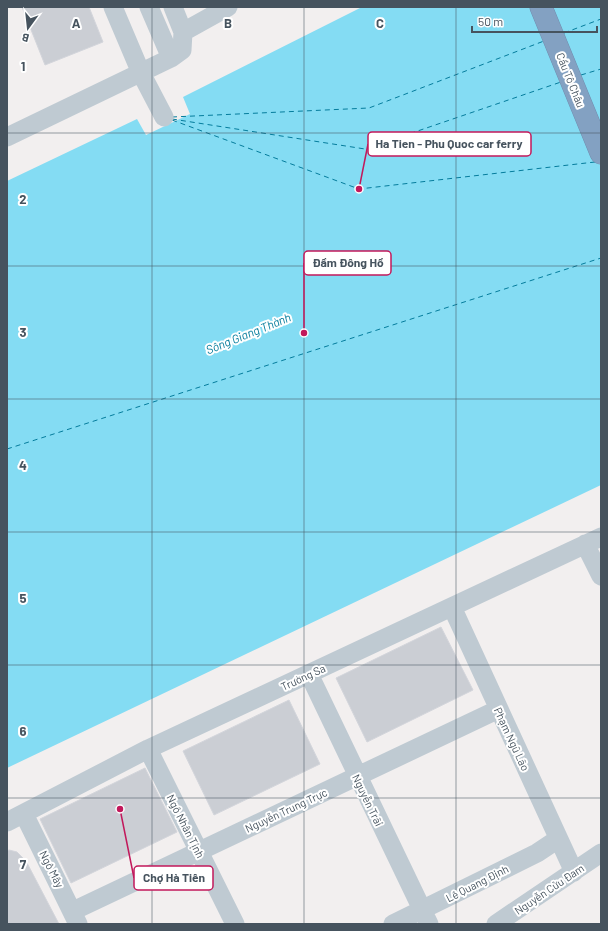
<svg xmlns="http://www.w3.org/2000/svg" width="608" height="931" font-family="Barlow,sans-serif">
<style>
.water{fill:#84dcf3}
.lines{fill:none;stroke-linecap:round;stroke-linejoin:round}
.ferry{stroke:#047c9c;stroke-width:1;stroke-dasharray:5 4;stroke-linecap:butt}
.building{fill:#cbced4;stroke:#d3d5db}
.highway-casing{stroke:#6e8cad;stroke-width:23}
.minor{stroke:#bfcad2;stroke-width:19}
.highway{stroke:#83a1c2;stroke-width:22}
.grid{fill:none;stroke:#46535e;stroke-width:1;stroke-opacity:0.55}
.labels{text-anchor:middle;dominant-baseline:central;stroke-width:4;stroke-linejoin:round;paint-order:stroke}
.street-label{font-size:11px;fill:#46535e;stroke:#fff}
.water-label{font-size:12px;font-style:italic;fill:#047c9c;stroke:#fff}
.grid-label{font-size:13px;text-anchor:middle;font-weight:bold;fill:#46535e;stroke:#fff;stroke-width:4;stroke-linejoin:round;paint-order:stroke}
.leader{fill:none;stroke:#c2185b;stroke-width:1.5}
.callout-dot{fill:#c2185b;stroke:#fff;stroke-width:1.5}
.callout{fill:#fff;stroke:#c2185b;stroke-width:1.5}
.callout-label{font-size:12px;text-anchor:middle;font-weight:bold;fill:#46535e}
</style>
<rect width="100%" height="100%" fill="#f2efef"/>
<!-- water -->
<path class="water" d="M362,7H601V485L7,768V181L137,119L146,135L190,114L183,97Z"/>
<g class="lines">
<!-- ferry -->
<path class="ferry" d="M564,33L601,19
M581,75L601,69
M172,117L369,108L544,41
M172,119L365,149L561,82
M172,120L359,189L595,162
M7,449L601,258"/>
</g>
<!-- building -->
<path class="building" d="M22,7H89L103,42L45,65Z
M441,627L473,690L367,742L336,678Z
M289,700L320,764L214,815L183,751Z
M145,768L177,832L71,883L40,819Z
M9,850L17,852L26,861L59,924H7V851Z"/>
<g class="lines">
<defs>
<path id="highway" d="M541,7L601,153"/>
</defs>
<!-- highway casing -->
<use href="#highway" class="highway-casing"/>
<!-- minor -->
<path class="minor" d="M113,7L141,73L164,117
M149,7L171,58
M183,32L228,7
M7,137L171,58L182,50L183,32L173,7
M585,544L601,576
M452,607L574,872
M309,674L429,924
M148,749L235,924
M24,814L78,924
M7,822L148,749L601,537
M73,911L499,709
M393,924L537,853L558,839
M496,924L601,853"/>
<!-- highway -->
<use href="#highway" class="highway"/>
</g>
<!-- grid -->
<path class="grid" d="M152,7V924M304,7V924M456,7V924M7,133H601M7,266H601M7,399H601M7,532H601M7,665H601M7,798H601"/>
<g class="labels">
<!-- street labels -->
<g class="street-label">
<text transform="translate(571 80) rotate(68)">Cầu Tô Châu</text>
<text transform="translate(303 677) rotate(-25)">Trường Sa</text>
<text transform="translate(512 739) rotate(65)">Phạm Ngũ Lão</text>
<text transform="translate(368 800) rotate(64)">Nguyễn Trãi</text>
<text transform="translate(286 810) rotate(-25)">Nguyễn Trung Trực</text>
<text transform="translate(186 826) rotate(63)">Ngô Nhân Tịnh</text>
<text transform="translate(52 869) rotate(63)">Ngô Mây</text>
<text transform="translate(477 883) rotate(-27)">Lê Quang Định</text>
<text transform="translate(549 889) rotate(-34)">Nguyễn Cửu Đam</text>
</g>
<!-- water labels -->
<g class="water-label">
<text transform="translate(248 333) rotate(-22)">Sông Giang Thành</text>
</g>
</g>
<g class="grid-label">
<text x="76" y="28">A</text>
<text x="228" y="28">B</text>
<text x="380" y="28">C</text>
<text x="23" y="71">1</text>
<text x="23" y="204">2</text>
<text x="23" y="337">3</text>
<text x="23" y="470">4</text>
<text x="23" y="603">5</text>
<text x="23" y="736">6</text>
<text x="23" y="869">7</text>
</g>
<!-- callouts -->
<path class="leader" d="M359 189L368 144M304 333L304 263M120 809L134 878"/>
<g class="callout-dot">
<circle cx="359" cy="189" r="4"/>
<circle cx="304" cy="333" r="4"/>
<circle cx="120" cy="809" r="4"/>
</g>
<g class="callout">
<rect x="368" y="132" width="163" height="24" rx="4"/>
<rect x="304" y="251" width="87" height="24" rx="4"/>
<rect x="134" y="866" width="79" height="24" rx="4"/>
</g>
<g class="callout-label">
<text x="449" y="148">Ha Tien - Phu Quoc car ferry</text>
<text x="348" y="267">Đầm Đông Hồ</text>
<text x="174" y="882">Chợ Hà Tiên</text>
</g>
<!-- border -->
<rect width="608" height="931" fill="none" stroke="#46535e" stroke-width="16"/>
<!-- north arrow -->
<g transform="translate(28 28) rotate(195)" stroke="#ffffff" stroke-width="3" paint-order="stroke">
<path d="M0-3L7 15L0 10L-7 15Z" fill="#46535e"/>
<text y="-6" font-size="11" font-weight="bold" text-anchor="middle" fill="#46535e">B</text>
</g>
<!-- scale -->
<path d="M472 26v6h125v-6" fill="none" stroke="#46535e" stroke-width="2"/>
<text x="478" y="26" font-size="12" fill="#46535e" stroke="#ffffff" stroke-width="3" paint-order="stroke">50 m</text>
</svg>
